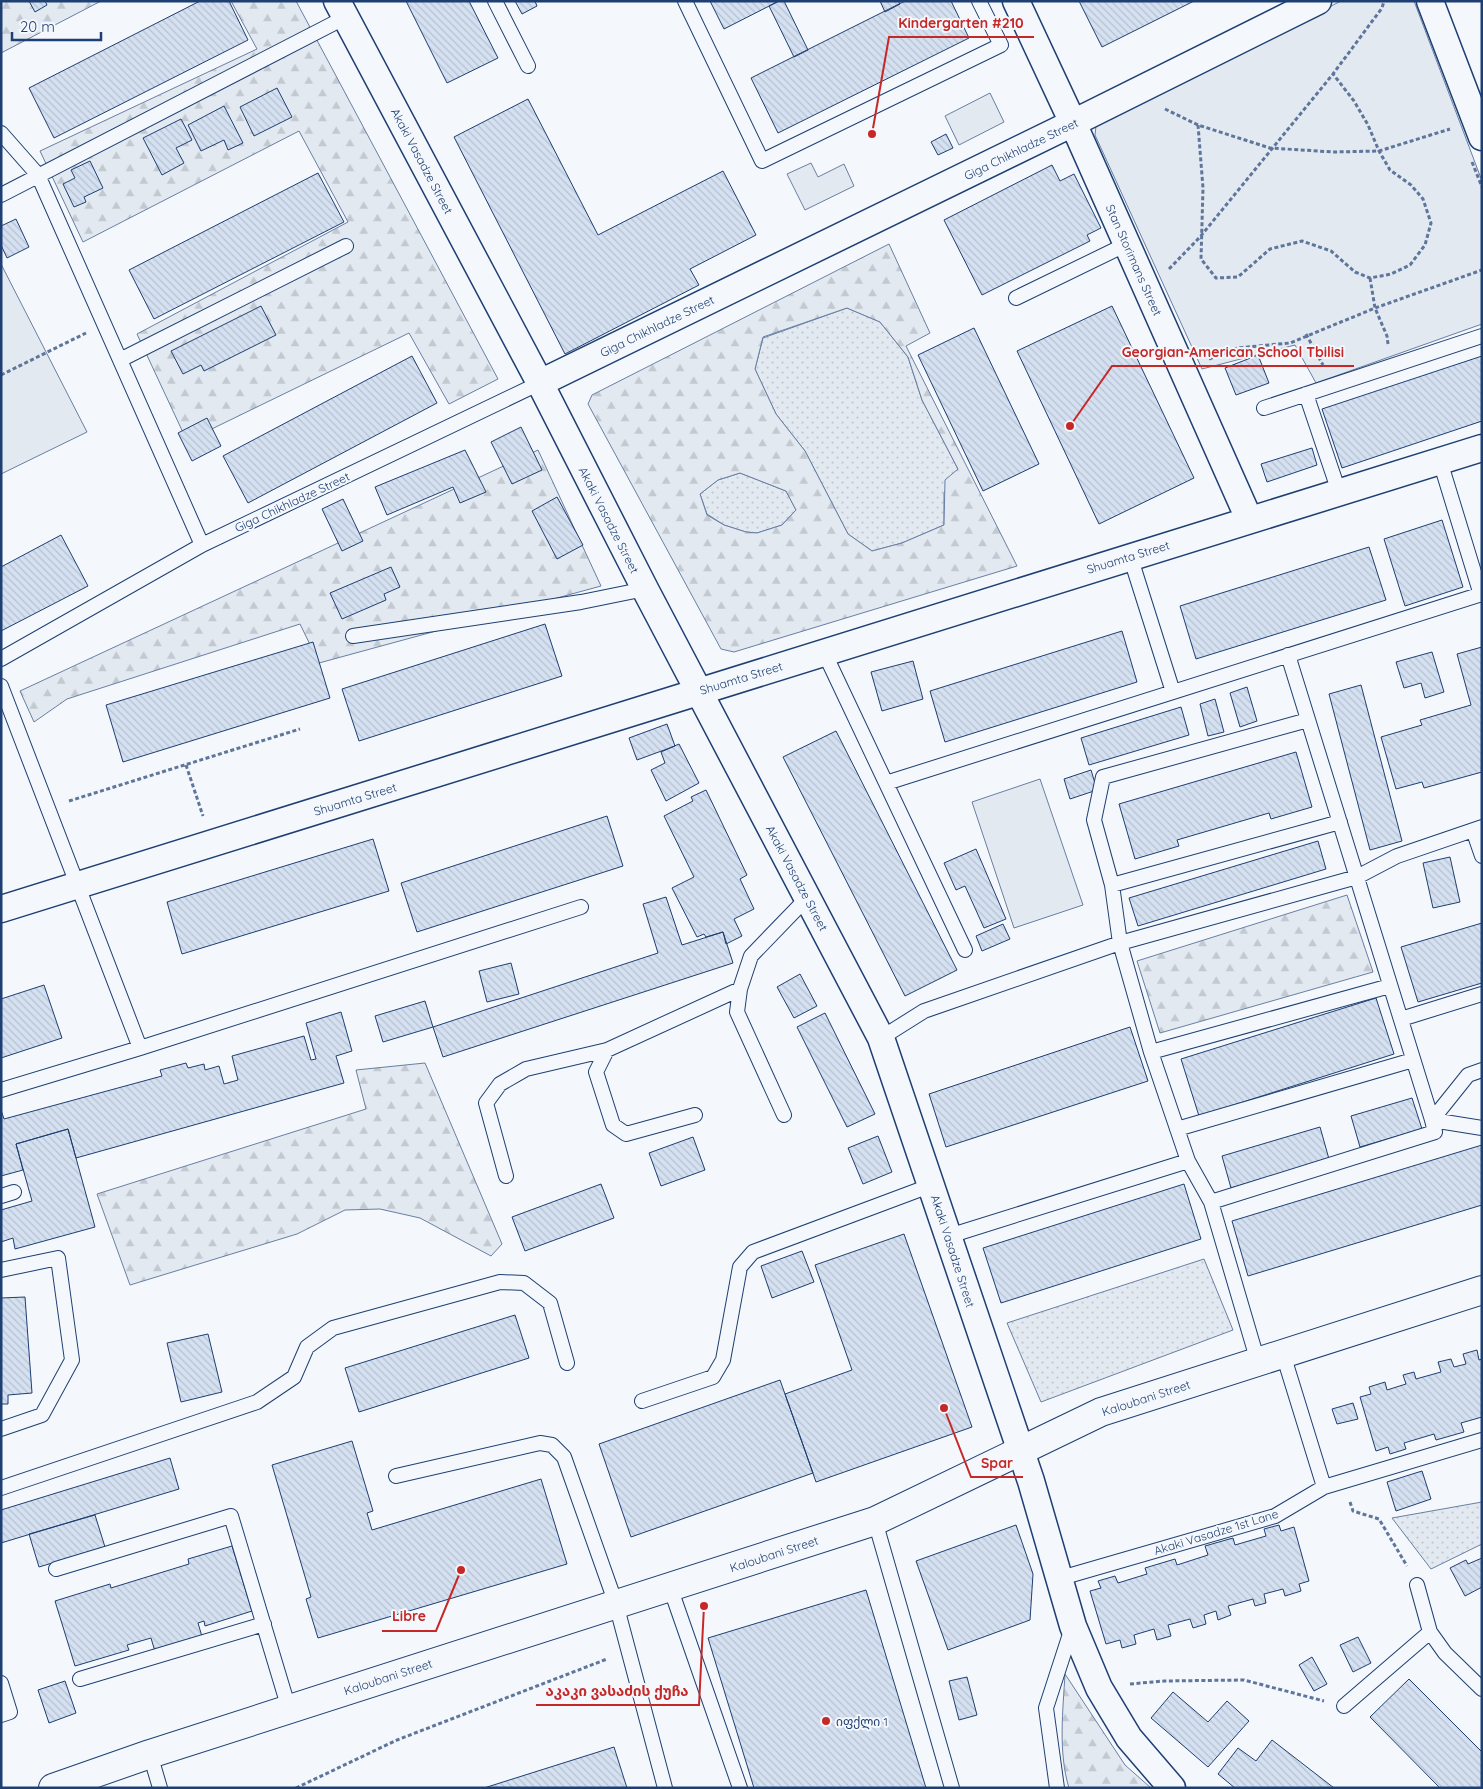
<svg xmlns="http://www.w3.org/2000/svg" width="1483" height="1789" font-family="Quicksand,'Noto Sans Georgian',sans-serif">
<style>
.grass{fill:url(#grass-dots);stroke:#687fa3}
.forest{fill:url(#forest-firs);stroke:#687fa3;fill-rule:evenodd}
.park{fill:#e3e9f0;stroke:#687fa3}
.building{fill:url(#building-back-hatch);stroke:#1d3f73}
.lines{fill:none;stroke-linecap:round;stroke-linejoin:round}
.service-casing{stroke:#1d3f73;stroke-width:16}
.minor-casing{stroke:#1d3f73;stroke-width:29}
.tertiary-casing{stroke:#1d3f73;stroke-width:30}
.path{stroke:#5e769c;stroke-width:3;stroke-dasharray:4 2.5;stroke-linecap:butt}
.service{stroke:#f4f7fb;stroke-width:14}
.minor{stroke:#f4f7fb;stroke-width:26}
.tertiary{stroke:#f4f7fb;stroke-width:28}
.poi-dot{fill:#c62828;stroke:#f4f7fb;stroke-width:2}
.labels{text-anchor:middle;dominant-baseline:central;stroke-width:4;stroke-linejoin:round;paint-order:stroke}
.street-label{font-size:12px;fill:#1d3f73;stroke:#f4f7fb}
.poi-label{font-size:12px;fill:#1d3f73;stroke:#f4f7fb;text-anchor:start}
.leader{fill:none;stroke:#c62828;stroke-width:2}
.callout-dot{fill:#c62828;stroke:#f4f7fb;stroke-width:2}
.callout-label{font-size:14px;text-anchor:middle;font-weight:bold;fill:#c62828;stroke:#f4f7fb;stroke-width:4;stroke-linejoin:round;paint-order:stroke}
</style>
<defs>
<pattern id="grass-dots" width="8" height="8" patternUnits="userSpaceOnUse" patternTransform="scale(1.25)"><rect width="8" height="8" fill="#e3e9f0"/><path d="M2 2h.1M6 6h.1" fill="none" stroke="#c2c9d1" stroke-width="1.8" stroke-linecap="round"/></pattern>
<pattern id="forest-firs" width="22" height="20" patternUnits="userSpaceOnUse" patternTransform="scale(1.25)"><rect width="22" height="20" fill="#e3e9f0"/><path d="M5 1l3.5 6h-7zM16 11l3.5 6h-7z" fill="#c2c9d1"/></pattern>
<pattern id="building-back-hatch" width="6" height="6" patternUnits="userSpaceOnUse" patternTransform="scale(1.25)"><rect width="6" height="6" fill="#d5e0f0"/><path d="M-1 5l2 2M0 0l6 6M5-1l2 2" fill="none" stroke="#b6c1d1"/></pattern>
</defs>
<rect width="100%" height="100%" fill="#f4f7fb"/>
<!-- grass -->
<path class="grass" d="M847,308L880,322L908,357L922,400L958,469L944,493V525L902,543L872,551L848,534L805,451L776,414L755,369L763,338Z
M740,473L786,491L796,510L782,525L757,533L746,532L724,525L707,514L700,494L718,480Z
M1204,1259L1233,1330L1041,1402L1007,1323Z
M1482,1502V1544L1431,1569L1392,1518Z"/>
<!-- forest -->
<path class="forest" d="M1,1H101L1,53Z
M231,1H296L498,379L449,404L409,333L187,441L137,334L348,222L299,131L83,242L40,151L257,49Z
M889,244L930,333L906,346L1017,566L734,652L721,649L588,404L592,395ZM847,308L880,322L908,357L922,400L958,469L945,480L944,525L902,543L872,551L848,534L805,451L776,414L755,369L763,337ZM740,473L786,491L796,510L782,525L757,533L746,532L724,525L707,515L700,494L718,480Z
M538,450L601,586L319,663L300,624L67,699L34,722L20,691Z
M1347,895L1373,972L1160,1033L1137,961Z
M425,1063L502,1244L491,1256L420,1218L380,1209L345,1210L297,1234L130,1285L97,1194L366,1109L356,1070Z
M1065,1674L1125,1765L1151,1788H1069C1058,1752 1063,1710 1065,1674Z"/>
<!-- park -->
<path class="park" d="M1341,1H1414L1482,181V324L1316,383L1295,345L1202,369L1095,135L1096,126Z
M990,93L1004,122L959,145L945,116Z
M811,163L818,177L844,164L854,186L805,210L787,174Z
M1,264L87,432L1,474Z
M1040,779L1083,905L1014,928L972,802Z"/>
<!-- building -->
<path class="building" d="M29,1H45L47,5L35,12Z
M200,1H229L248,40L54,138L29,88Z
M406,1H469L498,58L447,83Z
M515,1H535L537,6L522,14Z
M710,1H779L724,29Z
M779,1H784L808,50L794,57L769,6Z
M880,1H898L900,4L885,12Z
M905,1H951L969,38L778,133L751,78Z
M1079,1H1194L1102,47Z
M277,88L292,117L254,136L240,107Z
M528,99L598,235L723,171L756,235L690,269L699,285L565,354L454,137Z
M224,106L243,143L228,150L224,140L201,151L188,125Z
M181,119L192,140L176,148L184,163L162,175L143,138Z
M946,134L953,148L938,155L931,142Z
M90,161L103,188L84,197L86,202L74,207L63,184L75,178L71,170Z
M1052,165L1060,181L1074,174L1101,228L1087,235L1090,241L982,295L944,220Z
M318,173L344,222L154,319L129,270Z
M16,219L29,247L7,258L1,245V226Z
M261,306L276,335L204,371L201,365L183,374L171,351Z
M1112,306L1194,478L1099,524L1017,351Z
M974,328L1039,464L983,491L918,355Z
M1258,355L1269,383L1236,395L1225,368Z
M412,356L437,403L248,503L223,456Z
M1482,356V421L1342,468L1322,409Z
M207,418L221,446L192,461L178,433Z
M521,427L542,470L512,484L491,442Z
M1312,448L1317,465L1267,482L1261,464Z
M465,450L486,492L460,503L453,487L387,515L375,487Z
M557,497L583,545L557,559L532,511Z
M343,499L363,541L342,551L322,509Z
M1442,520L1463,587L1405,606L1384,539Z
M61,535L88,586L1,631V567Z
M1369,547L1386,600L1196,659L1180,606Z
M391,567L400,587L384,594L386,600L342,619L330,593Z
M545,624L562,676L359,741L342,689Z
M1122,631L1137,682L945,742L930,691Z
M313,642L330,698L123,762L106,705Z
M1482,647V772L1424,788L1422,782L1396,789L1381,737L1422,725L1420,720L1471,705L1457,654Z
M1432,652L1444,692L1425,698L1421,683L1404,688L1396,662Z
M913,661L923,699L882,711L871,672Z
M1361,685L1402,841L1370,850L1329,694Z
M1247,687L1257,721L1240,727L1230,693Z
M1215,699L1224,732L1208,736L1200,704Z
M1181,707L1189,735L1089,765L1081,738Z
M667,724L675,746L637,760L629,738Z
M836,731L957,970L905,996L783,757Z
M679,744L699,783L666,801L651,770L665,763L661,752Z
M1296,752L1312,807L1271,819L1269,813L1177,840L1179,846L1135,859L1119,804Z
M1091,770L1097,790L1070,799L1064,779Z
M706,790L747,875L740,879L754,909L734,919L742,936L726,944L723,932L706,937L704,934L697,937L672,888L694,877L664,816L693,801L691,797Z
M607,816L623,866L417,932L401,883Z
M373,839L389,891L182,954L167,902Z
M1318,841L1326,869L1138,926L1129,898Z
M976,849L1006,919L984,928L965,886L956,890L944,863Z
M1450,857L1460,902L1433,908L1423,863Z
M666,897L682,945L723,932L733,963L443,1057L433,1027L658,953L643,904Z
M1482,923V983L1418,1002L1401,947Z
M1003,924L1010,939L982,951L976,936Z
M511,963L519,994L487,1002L479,971Z
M800,974L817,1006L794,1018L777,987Z
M44,985L62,1038L1,1058V999Z
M1376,998L1394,1054L1199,1116L1181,1059Z
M425,1001L433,1027L383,1042L375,1016Z
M341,1012L352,1051L336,1056L344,1083L76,1158L68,1129L16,1144L23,1170L1,1176V1110L4,1119L162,1076L160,1070L186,1063L188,1068L204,1064L205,1070L219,1066L224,1084L238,1080L232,1056L304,1036L311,1060L316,1059L306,1023Z
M825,1013L875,1114L847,1127L797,1027Z
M1130,1027L1148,1081L946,1147L929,1094Z
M1412,1098L1422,1129L1360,1147L1351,1116Z
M1320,1127L1329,1159L1231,1188L1222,1156Z
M68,1129L95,1227L15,1249L13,1238L1,1242V1210L32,1201L16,1144Z
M878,1136L892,1172L863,1184L848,1148Z
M693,1137L705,1170L661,1186L649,1153Z
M1482,1145V1205L1248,1276L1232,1221Z
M601,1184L614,1218L525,1251L512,1217Z
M1184,1184L1201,1239L1001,1303L983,1248Z
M904,1234L972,1427L816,1482L785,1394L852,1370L815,1265Z
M802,1251L814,1282L772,1298L761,1266Z
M25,1297L32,1393L8,1395V1404H1V1298Z
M515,1315L529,1358L359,1412L345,1368Z
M208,1334L222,1392L181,1402L167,1343Z
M1477,1350L1479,1360L1482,1359V1417L1461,1423L1464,1432L1436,1440L1434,1434L1404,1443L1406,1449L1390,1454L1388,1447L1376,1451L1360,1397L1371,1394L1369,1387L1385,1382L1387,1390L1406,1384L1403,1375L1414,1372L1416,1379L1441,1372L1438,1362L1451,1359L1454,1367L1466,1364L1463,1354Z
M780,1380L813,1473L631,1537L599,1444Z
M1353,1403L1358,1419L1337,1424L1332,1409Z
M352,1441L373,1511L367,1513L372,1530L541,1479L567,1564L318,1638L306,1599L311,1597L272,1465Z
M170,1458L179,1489L1,1543V1510Z
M1422,1471L1431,1499L1396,1511L1387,1482Z
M95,1515L105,1547L39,1567L29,1534Z
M1016,1525L1033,1574L1030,1620L948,1650L916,1561Z
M1279,1525L1281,1531L1294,1527L1309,1581L1299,1584L1301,1591L1285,1596L1283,1589L1264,1594L1266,1603L1255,1606L1253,1599L1228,1606L1231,1615L1218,1620L1216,1611L1204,1615L1206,1624L1193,1628L1190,1619L1168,1625L1171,1636L1157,1640L1154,1629L1134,1635L1136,1644L1122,1648L1120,1640L1106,1644L1090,1591L1101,1588L1098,1581L1115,1576L1118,1583L1147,1574L1145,1568L1175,1559L1177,1565L1208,1555L1205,1546L1233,1538L1235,1545L1266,1536L1264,1529Z
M232,1546L252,1611L205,1626L204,1621L198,1623L203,1640L156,1655L151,1638L127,1645L129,1650L75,1666L55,1601L110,1584L111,1588L189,1564L188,1559Z
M1482,1558V1587L1465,1596L1450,1568L1466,1560L1468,1564Z
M866,1590L926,1788H754L708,1638Z
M1358,1637L1371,1663L1353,1672L1340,1645Z
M1312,1657L1327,1684L1314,1691L1299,1665Z
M967,1677L977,1715L959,1720L949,1681Z
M1409,1679L1482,1752V1788H1440L1370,1717Z
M65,1681L76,1713L49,1723L38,1690Z
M1173,1692L1208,1722L1227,1701L1249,1721L1208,1767L1151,1718Z
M1272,1740L1334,1788H1235L1218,1774L1238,1748L1256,1761Z
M614,1747L627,1788H484Z"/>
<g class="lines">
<defs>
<path id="service" d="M495,1L528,66
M685,1L762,161L1001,45L979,1
M1,133L38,175L202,545
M1,195L346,17
M1016,298L1127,244
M120,360L346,246
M1306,394L1339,492
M1264,408L1482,336
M1440,461L1481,595
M1130,556L1173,692
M353,636L581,602L645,589
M824,652L965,950
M1288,655L1432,1120L1482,1128
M1,659L202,545L540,383
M1,686L140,1048
M886,783L1482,594
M1473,830L1482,856
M1112,885L1094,820L1103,777L1308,720
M1401,1019L1482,994
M881,1038L924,1011L1120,943L1357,877L1397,856L1482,827
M1151,1052L1390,986
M1,1090L140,1048L581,907
M695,1115L626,1134L613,1125L596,1072L607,1050L740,989
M784,1115L737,1012L740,989L751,956L807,898
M1177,1129L1413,1060
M1188,1161L1151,1052L1120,943L1112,885L1340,822
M506,1176L486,1103L500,1084L526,1069L607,1050
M1,1196L14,1192
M1211,1202L1258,1362
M949,1236L1188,1161L1211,1202L1435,1132L1432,1120L1468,1075L1482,1070
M1,1270L58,1258L72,1360L42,1415L1,1429
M1283,1354L1324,1487
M642,1401L713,1377L723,1360L740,1267L753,1252L932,1185
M396,1476L540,1443L552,1445L564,1457L616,1604L665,1788
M1,1488L257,1402L294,1377L307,1347L333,1328L500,1282L524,1283L550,1303L567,1363
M875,1521L952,1788
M56,1569L231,1516L289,1709
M1061,1578L1275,1516L1324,1487L1482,1440
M1417,1585L1430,1632L1445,1653L1482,1689
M670,1587L740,1788
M80,1679L264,1624
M1,1683L10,1712L1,1715
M1344,1706L1430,1632
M150,1754L160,1788
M1057,1788L1046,1708L1072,1628"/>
<path id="minor" d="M337,1L540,383L645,589L881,1038L1031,1481L1073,1626L1099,1688L1129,1738L1172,1788
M1016,1L1073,123L1249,519
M1430,1L1482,137
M540,383L1073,123L1318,1
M1,909L1482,448"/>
<path id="tertiary" d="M53,1788L150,1754L875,1521L1101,1412L1482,1290"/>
</defs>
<!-- service casing -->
<use href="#service" class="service-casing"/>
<!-- minor casing -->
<use href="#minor" class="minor-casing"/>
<!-- tertiary casing -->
<use href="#tertiary" class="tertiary-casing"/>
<!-- path -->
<path class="path" d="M1165,109L1198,125L1270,148L1333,152L1379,151L1450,129
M1198,125L1203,188L1201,259L1216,278L1238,277L1270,249L1302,241L1331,251L1355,272L1370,278L1391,274L1410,265L1425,245L1431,223L1423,199L1411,185L1390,170L1379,151L1368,125L1354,101L1333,74
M1472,162L1482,187
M1169,269L1200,237L1333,74L1382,8L1384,1
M1370,278L1375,308L1387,336L1388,344
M1306,334L1323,365
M1209,359L1237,348L1290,343L1375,308L1482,270
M1,375L86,333
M186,765L203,816
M69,801L300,729
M1350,1502L1353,1511L1379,1519L1407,1566
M1130,1684L1164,1681L1244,1680L1324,1701
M296,1788L397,1740L607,1659"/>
<!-- service -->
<use href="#service" class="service"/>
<!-- minor -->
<use href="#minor" class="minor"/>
<!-- tertiary -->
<use href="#tertiary" class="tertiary"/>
</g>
<!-- markers -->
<circle class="poi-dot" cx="826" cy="1721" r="5"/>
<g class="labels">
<!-- street labels -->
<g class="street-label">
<text transform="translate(1021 149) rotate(-26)">Giga Chikhladze Street</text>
<text transform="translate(422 161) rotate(62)">Akaki Vasadze Street</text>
<text transform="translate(1134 260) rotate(66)">Stan Storimans Street</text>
<text transform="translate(657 326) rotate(-26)">Giga Chikhladze Street</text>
<text transform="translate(292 502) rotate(-25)">Giga Chikhladze Street</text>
<text transform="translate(609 520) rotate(63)">Akaki Vasadze Street</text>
<text transform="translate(1128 557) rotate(-17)">Shuamta Street</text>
<text transform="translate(741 678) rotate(-17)">Shuamta Street</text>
<text transform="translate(355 799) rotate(-17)">Shuamta Street</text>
<text transform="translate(797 878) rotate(62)">Akaki Vasadze Street</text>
<text transform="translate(953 1251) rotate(72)">Akaki Vasadze Street</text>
<text transform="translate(1146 1398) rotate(-18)">Kaloubani Street</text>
<text transform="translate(1216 1532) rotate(-17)">Akaki Vasadze 1st Lane</text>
<text transform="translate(774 1554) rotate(-18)">Kaloubani Street</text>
<text transform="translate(388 1677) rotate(-18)">Kaloubani Street</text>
</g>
<!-- poi labels -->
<g class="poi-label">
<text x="836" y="1721">იფქლი 1</text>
</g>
</g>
<!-- callouts -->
<path class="leader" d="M872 134L889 37H1034M1070 426L1112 366H1354M944 1408L971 1477H1023M461 1570L436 1631H382M704 1606L699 1705H536"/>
<g class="callout-dot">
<circle cx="872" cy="134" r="5"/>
<circle cx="1070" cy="426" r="5"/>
<circle cx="944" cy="1408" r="5"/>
<circle cx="461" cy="1570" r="5"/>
<circle cx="704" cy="1606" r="5"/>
</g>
<g class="callout-label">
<text x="961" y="28">Kindergarten #210</text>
<text x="1233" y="357">Georgian-American School Tbilisi</text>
<text x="997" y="1468">Spar</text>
<text x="409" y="1621">Libre</text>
<text x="617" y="1696">აკაკი ვასაძის ქუჩა</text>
</g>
<!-- border -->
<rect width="1483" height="1789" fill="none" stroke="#1d3f73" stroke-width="5"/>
<!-- scale -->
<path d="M12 32v8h89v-8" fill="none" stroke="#1d3f73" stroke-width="2.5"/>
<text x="20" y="32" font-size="15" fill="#1d3f73" stroke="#f4f7fb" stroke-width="4" paint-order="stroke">20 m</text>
</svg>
